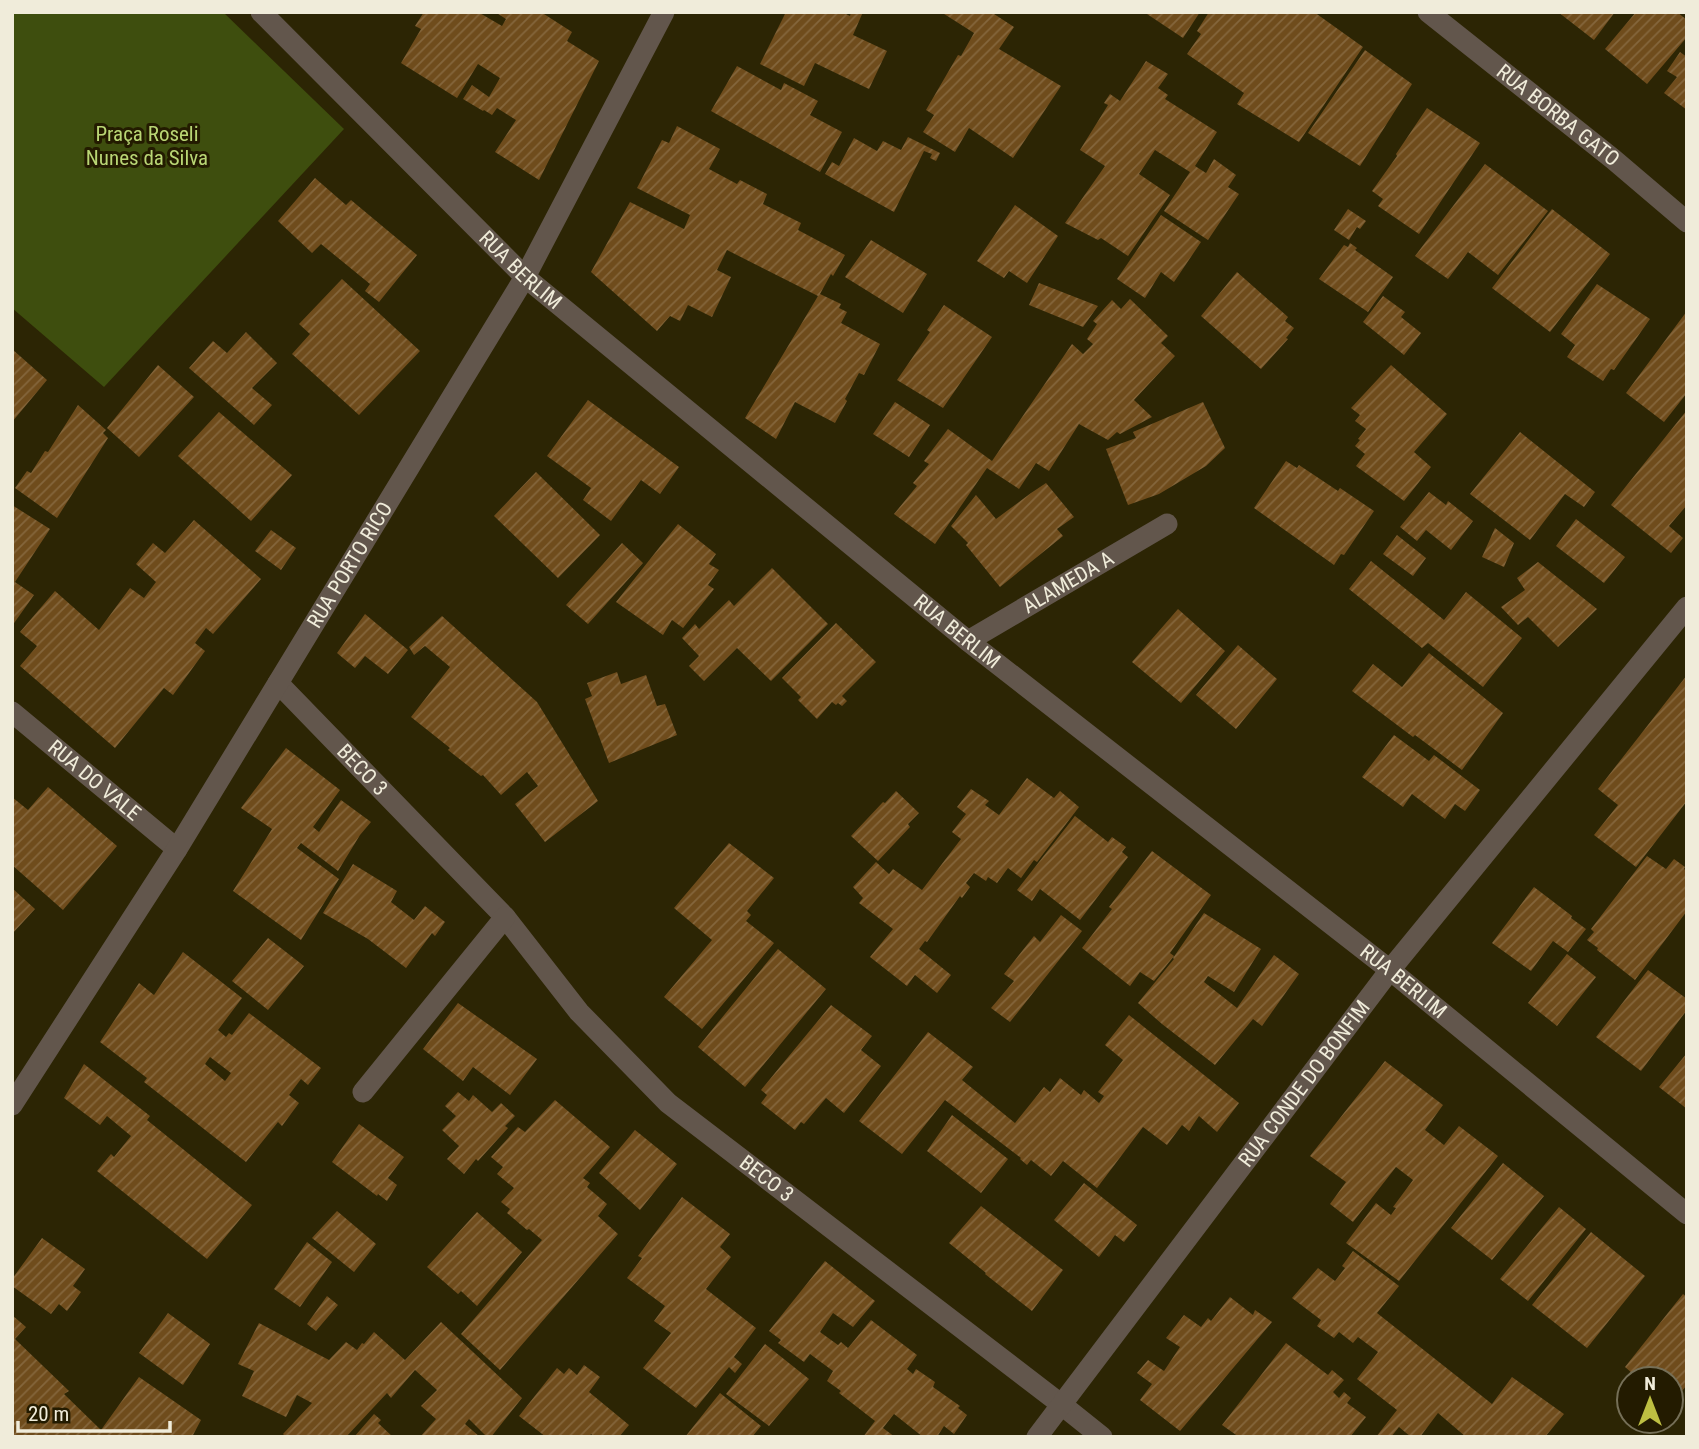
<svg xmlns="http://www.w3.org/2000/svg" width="1699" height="1449" font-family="'Roboto Condensed',sans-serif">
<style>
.green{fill:#3e4e0e}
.building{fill:url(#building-hatch);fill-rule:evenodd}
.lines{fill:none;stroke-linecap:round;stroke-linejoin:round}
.lane{stroke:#62564c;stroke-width:21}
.street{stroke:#62564c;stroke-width:21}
.labels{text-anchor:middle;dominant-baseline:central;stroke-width:6;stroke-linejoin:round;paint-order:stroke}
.street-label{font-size:21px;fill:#f0ecda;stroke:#231b00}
.park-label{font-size:21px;fill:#b9d674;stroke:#231b00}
</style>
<defs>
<pattern id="building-hatch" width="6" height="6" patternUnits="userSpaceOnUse" patternTransform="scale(1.75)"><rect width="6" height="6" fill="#6f4c1c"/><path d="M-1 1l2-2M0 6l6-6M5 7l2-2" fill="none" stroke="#84663c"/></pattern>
</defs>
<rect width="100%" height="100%" fill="#2c2504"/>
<!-- green -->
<path class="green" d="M12,12H223L344,129L104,387L12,308Z"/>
<!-- building -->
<path class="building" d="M424,12H478L502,26L506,19L495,12H545L544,14L572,32L567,41L599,61L539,180L495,152L516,120L497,108L492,115L484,110L483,111L463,99L472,85L489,97L500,78L478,64L457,98L401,63L421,29L415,26Z
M786,12H842L850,16L851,12H863L853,35L887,51L869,89L815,63L804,86L760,64Z
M941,12H991L1014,27L999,49L1061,86L1013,158L969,128L955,152L923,132L934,115L926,110L958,55L961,56L974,33Z
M1144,12H1200L1183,38Z
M1209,12H1314L1363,47L1299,142L1237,104L1244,93L1187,54L1201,34L1197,31Z
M1558,12H1615L1594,40Z
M1636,12H1677L1687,20V37L1647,84L1605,49Z
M1365,50L1412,84L1360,166L1308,133Z
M1680,52L1687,57V110L1664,93L1677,77L1667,71Z
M1146,61L1168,74L1158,88L1168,95L1165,99L1217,132L1195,166L1206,173L1214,159L1236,175L1228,187L1239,194L1208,240L1164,211L1190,172L1155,150L1139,174L1170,195L1128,256L1101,238L1098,240L1065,223L1105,166L1080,150L1108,105L1104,103L1110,94L1120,101Z
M737,66L781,90L784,83L818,101L810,115L842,132L820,172L711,111Z
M1427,108L1480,143L1419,234L1378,206L1383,199L1372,191L1397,156L1396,154Z
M677,126L720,149L709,169L737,184L740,180L767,194L763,204L801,223L798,230L845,255L833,276L831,274L820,294L841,304L839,308L847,312L841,323L880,344L864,375L859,373L845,399L847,401L835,423L795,402L776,439L745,418L818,296L727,250L717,270L731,277L712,317L688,305L680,321L670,316L657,331L591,272L630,202L684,229L690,215L637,188L662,140L669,143Z
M908,137L940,153L936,161L930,158L932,154L924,151L894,212L825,174L832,162L839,166L854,138L877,151L883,141L901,150Z
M1485,164L1548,211L1498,275L1468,252L1448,279L1415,256Z
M315,178L346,205L351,200L417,255L379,302L365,291L370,284L321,244L312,253L278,221Z
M1015,205L1058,236L1027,283L1009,271L1004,278L977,261Z
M1348,209L1366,221L1360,229L1357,227L1349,240L1334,230Z
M1552,209L1610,254L1550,332L1492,288Z
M1161,215L1201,242L1174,282L1161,272L1145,298L1117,279Z
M871,240L927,274L903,313L845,277Z
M1350,243L1357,248L1355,250L1393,277L1368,312L1319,279L1344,245L1348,247Z
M1237,272L1288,317L1285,321L1294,328L1286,338L1288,339L1261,369L1201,316Z
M342,279L420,351L359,415L292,354L310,334L299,324Z
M1039,283L1098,306L1083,327L1029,305Z
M1597,284L1650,319L1614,370L1611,369L1603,381L1567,357L1575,345L1561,334Z
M1383,296L1405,312L1401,317L1421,333L1404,355L1363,322Z
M1130,299L1168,336L1161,343L1175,356L1134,400L1152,417L1120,434L1117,432L1108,440L1079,424L1049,471L1036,463L1019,489L987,468L935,544L894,514L917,486L913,483L929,464L924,461L948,429L992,461L1072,344L1083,354L1093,344L1087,339L1097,324L1093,321L1112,300L1121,309Z
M944,305L992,337L943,408L897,380L930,332L927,330Z
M1687,311V393L1664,422L1626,393Z
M246,332L277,363L252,388L272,405L254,425L189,368L213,341L227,353Z
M12,349L47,380L12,422Z
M158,365L194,397L139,457L107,428Z
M1391,365L1447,414L1414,452L1431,467L1404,501L1356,466L1365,454L1355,446L1360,440L1358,439L1366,429L1355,421L1360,415L1351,408Z
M588,400L679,467L660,494L641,480L611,521L583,500L591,488L547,456Z
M895,402L930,425L909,457L873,434Z
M1203,402L1225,448L1206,466L1159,494L1128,505L1106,449L1136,438L1133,432Z
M78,405L106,430L103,433L108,438L57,518L15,488L27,471L31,473L45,451L48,452Z
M1687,410V505L1669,526L1683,538L1671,553L1611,505Z
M219,412L292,475L251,521L178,456Z
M1520,432L1595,492L1584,507L1565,494L1530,540L1470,494Z
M1286,461L1297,468L1299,465L1338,491L1340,488L1374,511L1344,555L1341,554L1334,565L1254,508Z
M536,472L600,535L558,578L494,516Z
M1046,483L1074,517L1057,529L1063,536L1000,587L966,545L968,543L951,526L976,495L996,519L1031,493Z
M1429,492L1446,505L1448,501L1473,521L1451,550L1426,530L1417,541L1400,527Z
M12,505L50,529L15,582L34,595L12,626Z
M1576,519L1625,557L1604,583L1556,546Z
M194,520L261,579L213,634L206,628L195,643L205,651L173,695L164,688L115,748L20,666L37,646L20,632L55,591L99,630L130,588L144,598L156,582L136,564L153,543L165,553Z
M678,524L716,554L709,564L719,570L708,585L714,589L683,628L672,620L663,635L616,602Z
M1495,528L1514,543L1504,567L1482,557Z
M271,530L296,548L281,570L255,551Z
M1397,535L1426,558L1413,576L1383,554Z
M622,543L643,563L588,624L566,605Z
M1371,561L1444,620L1466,592L1522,638L1483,687L1428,643L1422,648L1349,589Z
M1538,562L1597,609L1558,647L1528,617L1518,625L1501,607L1525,590L1517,578Z
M772,568L828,624L771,681L737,648L704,681L689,666L699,656L682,638L695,624L699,629L729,600L734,606Z
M1178,609L1225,651L1181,703L1132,662Z
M365,614L408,650L388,674L365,656L355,668L337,653Z
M442,616L537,702L598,801L545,842L515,804L538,786L527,772L501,795L483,775L481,776L448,750L450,748L411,717L450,667L425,646L414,655L409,647Z
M836,623L876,662L842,696L847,701L842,706L838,703L836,705L832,702L817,719L798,700L801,697L782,678Z
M1238,645L1277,679L1236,729L1196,695Z
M1429,653L1503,713L1462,770L1415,735L1413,737L1352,691L1373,664L1402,687Z
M617,672L621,684L646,675L657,706L665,704L677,735L609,763L585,699L592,696L587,683Z
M1687,675V801L1636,867L1594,835L1618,805L1598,789Z
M1394,735L1429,761L1434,755L1480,790L1465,811L1455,804L1445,819L1412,794L1403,807L1362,777Z
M286,748L340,790L313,827L319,832L341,800L371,822L360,835L338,871L301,843L297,848L339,879L301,940L233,891L272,829L241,808Z
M1027,778L1054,798L1060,791L1079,807L1037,862L1034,860L1021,878L1008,868L997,883L988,877L986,881L974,873L966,883L970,887L962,898L960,896L927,942L925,941L919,949L951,975L937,993L915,975L907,986L870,957L893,929L859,903L863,898L853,887L876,862L889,874L893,869L922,890L961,839L952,832L966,814L957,807L971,789L989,801L985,805L999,815Z
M48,787L117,846L63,910L12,865V797L28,810Z
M896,791L919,813L908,824L910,827L878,861L851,836L883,802L885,803Z
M1075,816L1108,842L1112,837L1126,847L1122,852L1128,857L1080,920L1040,889L1032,901L1017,890Z
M729,843L774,878L747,911L751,915L746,921L774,943L702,1029L664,997L712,940L674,908Z
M1152,851L1211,895L1170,953L1174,956L1154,981L1140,972L1130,986L1082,948L1112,909L1109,907Z
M1647,856L1666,869L1674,859L1685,867L1684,869L1687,871V911L1635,980L1597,950L1598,948L1587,940L1594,932L1591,929Z
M353,864L397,891L391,902L414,920L425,906L445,922L435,936L432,933L406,968L368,939L323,913Z
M1534,887L1572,916L1571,918L1586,929L1568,952L1553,941L1531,971L1492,943Z
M12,888L35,909L12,934Z
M1204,913L1261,949L1234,992L1208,976L1204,982L1237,1008L1274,955L1299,974L1262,1026L1253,1019L1215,1065L1162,1024L1138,1003L1174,959L1173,958Z
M1061,915L1082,931L1010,1022L991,1008L1014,981L1004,974L1034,936L1040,942Z
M268,938L304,966L268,1010L232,981Z
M778,949L826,989L745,1087L698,1047Z
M183,952L242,998L218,1030L226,1037L229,1033L232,1035L249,1013L321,1068L308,1085L301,1079L289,1095L299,1103L282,1126L278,1122L246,1162L144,1082L147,1078L100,1042L139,983L154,995ZM210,1057L231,1073L225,1081L205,1064Z
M1567,954L1596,977L1557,1026L1528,1003Z
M1648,970L1687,999V1010L1641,1071L1596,1037Z
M458,1003L537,1059L510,1095L473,1067L463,1081L423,1049Z
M831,1005L872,1036L861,1050L881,1066L844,1113L826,1098L804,1124L801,1122L795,1130L761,1103L767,1095L761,1090Z
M1129,1015L1239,1103L1217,1132L1199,1116L1189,1131L1182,1125L1167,1145L1143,1127L1097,1188L1063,1161L1051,1176L1031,1160L1027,1165L1020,1159L1021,1158L945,1100L902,1154L859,1121L928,1032L973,1067L962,1080L1015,1123L1044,1087L1050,1092L1060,1078L1081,1095L1084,1090L1099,1103L1104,1096L1098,1092L1123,1060L1105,1045Z
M1687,1053V1109L1659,1087Z
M1385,1061L1443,1105L1425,1130L1444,1145L1459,1126L1498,1156L1399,1281L1346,1243L1376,1203L1391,1215L1396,1208L1393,1207L1413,1180L1396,1167L1353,1222L1330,1204L1346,1182L1310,1156Z
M84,1064L150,1116L147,1120L252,1205L207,1259L97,1171L111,1154L114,1157L131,1136L107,1116L100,1125L64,1098Z
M458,1092L469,1101L473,1095L492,1112L501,1103L515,1116L505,1126L508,1128L478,1161L476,1159L464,1174L447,1159L459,1146L442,1130L456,1116L445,1106Z
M555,1100L610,1147L583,1178L590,1183L587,1187L607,1204L598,1216L618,1234L500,1370L461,1334L542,1240L529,1229L527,1230L507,1213L510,1209L501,1202L514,1188L497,1174L503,1167L491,1157L518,1127L525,1132Z
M952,1115L1008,1159L981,1193L927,1151Z
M359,1124L404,1157L388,1178L397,1185L387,1201L378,1194L377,1196L332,1162Z
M635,1130L677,1164L640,1210L599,1173Z
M1503,1163L1544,1196L1492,1260L1451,1228Z
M1084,1183L1137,1225L1124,1242L1115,1235L1099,1257L1054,1220Z
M682,1197L730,1234L720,1247L731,1257L706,1289L756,1328L734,1357L742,1364L735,1373L729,1367L696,1408L643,1368L671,1333L654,1321L665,1306L627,1278L642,1258L638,1256Z
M981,1206L1063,1270L1032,1311L985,1274L986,1273L949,1243Z
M1559,1207L1586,1229L1528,1301L1500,1279Z
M337,1211L376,1244L354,1272L312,1238Z
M477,1212L522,1252L477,1306L461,1291L458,1294L427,1267Z
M1591,1232L1645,1276L1587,1348L1532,1305Z
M42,1238L85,1269L73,1286L81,1292L67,1311L59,1304L51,1314L12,1286V1279Z
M307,1242L332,1262L300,1307L274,1289Z
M1353,1251L1399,1286L1377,1313L1492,1404L1512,1377L1564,1414L1545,1437H1466L1438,1413L1420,1437H1411L1399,1427L1391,1437H1376L1397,1410L1357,1379L1378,1352L1358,1337L1353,1343L1339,1332L1334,1338L1317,1326L1321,1320L1292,1298L1318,1268L1335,1281L1345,1268L1342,1266Z
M825,1261L875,1301L853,1327L833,1313L820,1332L838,1345L841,1342L848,1348L871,1320L917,1355L907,1369L913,1374L916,1369L935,1382L933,1387L960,1406L958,1408L967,1415L954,1434L944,1426L937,1437H923L894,1414L883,1428L895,1437H863L875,1421L839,1393L841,1391L827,1381L833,1371L810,1354L804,1362L778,1343L781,1340L769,1331Z
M1683,1294L1687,1297V1385L1671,1404V1379H1639L1625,1367Z
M327,1296L338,1305L316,1331L307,1324Z
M1230,1297L1253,1315L1255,1310L1272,1322L1180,1431L1140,1400L1152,1384L1137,1373L1148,1360L1164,1371L1180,1347L1166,1338L1184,1315L1201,1327L1208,1318L1211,1321Z
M168,1313L210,1344L183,1385L139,1353Z
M12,1315L26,1327L15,1339L69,1391L64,1394L101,1430L139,1377L201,1420L192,1437H12Z
M441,1322L522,1398L491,1437H487L469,1419L465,1424L480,1437H420L436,1419L421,1406L437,1390L415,1370L391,1398L387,1393L346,1437H286L283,1434L312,1403L297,1395L286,1417L242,1396L254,1371L238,1364L259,1323L329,1360L346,1342L357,1350L362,1343L364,1344L374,1332L405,1360Z
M1286,1343L1328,1375L1332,1370L1344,1380L1333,1392L1339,1398L1344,1392L1351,1398L1347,1403L1366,1417L1350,1437H1239L1222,1425Z
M765,1344L809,1379L769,1426L726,1394Z
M584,1365L600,1377L589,1392L629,1425L619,1437H595L591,1434L589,1437H546L519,1416L557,1368L564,1374L569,1368L577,1375Z
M720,1393L761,1426L752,1437H685Z
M374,1414L381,1420L378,1423L393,1437H354Z"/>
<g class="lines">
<!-- lane -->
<g class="lane">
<path id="s1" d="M278,683L505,917L579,1012L668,1103L1062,1405"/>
<path d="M363,1092L505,917"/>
</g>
<!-- street -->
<g class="street">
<path id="s2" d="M261,12L525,277L968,641L1390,970L1687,1214"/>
<path id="s3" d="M1428,12L1613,159L1687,222"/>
<path id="s4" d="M968,641L1167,524"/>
<path id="s5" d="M12,712L177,849"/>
<path id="s6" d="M12,1105L177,849L525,277L664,12"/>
<path d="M1062,1405L1102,1437"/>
<path id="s7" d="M1037,1437L1390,970L1687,607"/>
</g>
</g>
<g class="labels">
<!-- street labels -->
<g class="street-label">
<text stroke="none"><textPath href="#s3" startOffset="166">RUA BORBA GATO</textPath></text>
<text stroke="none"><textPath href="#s2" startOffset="366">RUA BERLIM</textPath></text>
<text stroke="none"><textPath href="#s6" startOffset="637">RUA PORTO RICO</textPath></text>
<text stroke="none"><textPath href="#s4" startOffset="116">ALAMEDA A</textPath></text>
<text stroke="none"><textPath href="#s2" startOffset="933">RUA BERLIM</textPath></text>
<text stroke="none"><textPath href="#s1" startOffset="121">BECO 3</textPath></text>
<text stroke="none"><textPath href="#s5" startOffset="107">RUA DO VALE</textPath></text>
<text stroke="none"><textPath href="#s2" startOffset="1500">RUA BERLIM</textPath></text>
<text stroke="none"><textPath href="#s7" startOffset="443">RUA CONDE DO BONFIM</textPath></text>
<text stroke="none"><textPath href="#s1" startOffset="698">BECO 3</textPath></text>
</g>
<!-- park labels -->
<g class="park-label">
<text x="147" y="134">Praça Roseli<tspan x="147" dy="24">Nunes da Silva</tspan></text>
</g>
</g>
<!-- border -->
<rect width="1699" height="1449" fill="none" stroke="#f0ecda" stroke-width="28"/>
<!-- north arrow -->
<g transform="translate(1650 1400)"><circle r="33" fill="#231b00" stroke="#756f57" stroke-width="2"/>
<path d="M0-5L12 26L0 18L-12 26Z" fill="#bebf42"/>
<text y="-10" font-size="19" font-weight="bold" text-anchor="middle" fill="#f0ecda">N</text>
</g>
<!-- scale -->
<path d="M18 1421v10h152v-10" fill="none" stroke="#f0ecda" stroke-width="3.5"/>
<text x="28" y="1421" font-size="21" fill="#f0ecda" stroke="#231b00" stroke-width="5" paint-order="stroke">20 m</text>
</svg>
